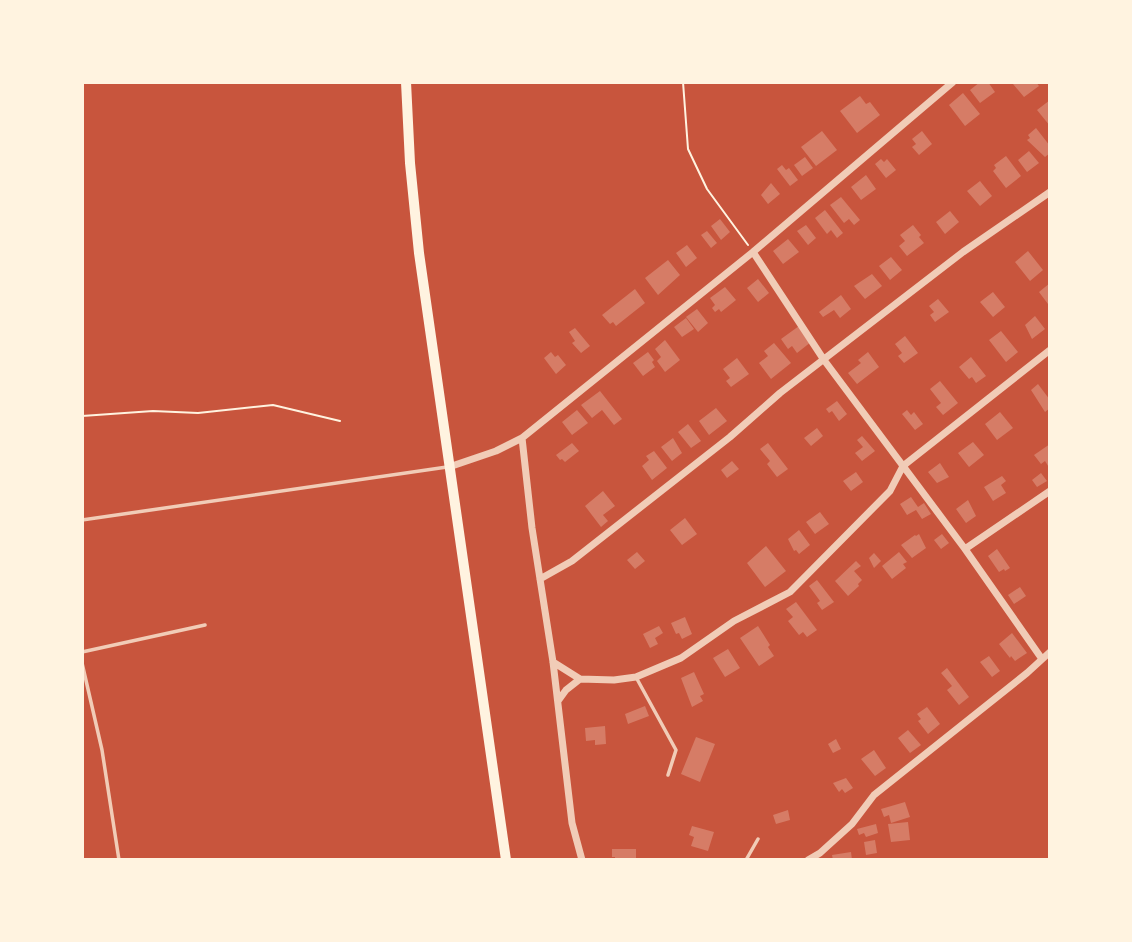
<svg xmlns="http://www.w3.org/2000/svg" width="1132" height="942" font-family="'Exo 2',sans-serif">
<style>
.building{fill:#d67c66}
.lines{fill:none;stroke-linecap:round;stroke-linejoin:round}
.path{stroke:#fff3e0;stroke-width:2}
.service{stroke:#f1ccb7;stroke-width:3.5}
.minor{stroke:#f1ccb7;stroke-width:7}
.primary{stroke:#fff3e0;stroke-width:10}
</style>
<rect width="100%" height="100%" fill="#c8553d"/>
<!-- building -->
<path class="building" d="M980,82H988L995,92L980,103L970,90Z
M1016,82H1036L1039,86L1024,97L1013,84Z
M963,93L980,114L965,126L949,105Z
M860,96L866,104L870,102L880,115L857,133L840,111Z
M1050,100V126L1037,110Z
M1036,128L1050,146V153L1045,157L1027,140L1030,138L1028,135Z
M822,131L837,150L816,166L801,147Z
M922,131L932,144L919,155L912,147L916,144L912,139Z
M1029,151L1039,163L1027,172L1018,160Z
M1006,156L1021,176L1006,188L993,171L996,168L994,165Z
M805,157L813,168L802,176L794,165Z
M881,159L884,162L887,159L896,170L886,178L875,164Z
M782,165L786,170L789,168L798,180L790,186L777,169Z
M866,175L876,189L861,200L851,187Z
M980,181L992,196L980,206L967,191Z
M771,183L780,194L768,204L761,195Z
M841,197L860,220L854,225L849,219L844,223L830,205Z
M825,210L843,233L837,238L831,230L827,234L815,218Z
M950,211L959,222L945,234L936,222Z
M720,219L730,232L721,240L711,226Z
M806,225L816,238L808,245L797,231Z
M913,225L921,235L919,237L924,243L907,256L899,246L905,241L900,235Z
M707,231L717,243L711,248L701,235Z
M788,239L799,252L783,264L773,251Z
M687,245L697,258L686,267L676,253Z
M1028,251L1043,270L1030,281L1015,262Z
M891,257L902,270L890,280L879,266Z
M668,260L680,275L658,295L645,278Z
M872,274L882,286L865,299L854,286Z
M758,279L769,293L758,302L747,288Z
M1050,283V303L1048,304L1039,292Z
M725,287L736,300L721,312L719,309L715,312L712,308L715,305L710,298Z
M635,289L645,303L616,326L613,322L610,324L602,315Z
M993,292L1005,307L993,317L980,302Z
M841,295L851,309L840,318L834,310L823,317L819,312Z
M938,299L949,312L935,322L930,315L934,312L929,306Z
M697,309L708,323L698,332L686,317Z
M1035,316L1045,329L1032,339L1025,325Z
M686,318L694,329L682,337L674,327Z
M799,326L811,342L797,353L792,346L788,349L781,339Z
M575,328L590,346L581,353L572,343L575,341L569,332Z
M1001,331L1018,352L1006,362L989,340Z
M905,336L918,353L904,363L898,356L902,353L895,344Z
M665,340L680,360L665,372L657,361L661,357L655,349Z
M774,343L791,363L771,379L759,363L768,356L764,351Z
M551,352L555,357L558,355L566,365L556,374L544,358Z
M648,352L654,360L652,362L655,367L643,376L633,363Z
M868,352L879,367L857,384L848,373L861,363L858,360Z
M971,357L986,376L976,383L972,377L969,379L959,367Z
M737,358L749,374L731,387L726,381L730,378L723,369Z
M940,381L958,403L943,415L936,407L941,403L930,389Z
M1038,384L1050,400V408L1045,412L1031,390Z
M600,391L622,419L614,425L602,410L592,418L581,405Z
M837,401L847,414L839,421L832,411L829,413L826,409Z
M716,408L727,421L709,435L699,421Z
M577,410L588,423L572,435L562,422Z
M907,410L911,415L914,412L923,424L915,430L902,414Z
M1000,412L1013,428L997,440L985,424Z
M688,424L701,441L691,448L678,432Z
M817,428L823,436L811,446L804,438Z
M862,436L875,451L862,461L855,453L863,447L857,440Z
M673,438L682,453L672,461L661,447Z
M973,442L984,455L969,467L958,453Z
M572,443L579,451L565,462L562,459L560,460L556,455Z
M768,443L788,469L777,477L767,464L770,461L760,449Z
M1050,444V469L1045,461L1041,464L1034,455Z
M654,451L667,468L652,480L642,466L649,460L646,456Z
M732,461L739,469L727,478L721,470Z
M940,463L949,477L937,483L928,472Z
M856,472L863,482L851,491L843,481Z
M1041,473L1047,481L1037,487L1032,480Z
M1002,476L1006,481L1001,485L1006,493L993,501L984,487Z
M603,491L615,506L603,515L608,521L601,527L585,506Z
M911,497L918,507L924,503L931,514L922,519L916,510L907,515L900,504Z
M968,500L976,516L966,523L956,509Z
M820,512L829,524L815,534L806,522Z
M685,518L697,534L682,545L670,530Z
M799,530L810,545L799,554L796,550L794,551L788,539Z
M919,534L926,548L912,558L901,545L915,535L916,536Z
M942,534L949,543L941,549L934,540Z
M766,546L786,571L765,587L747,563Z
M997,549L1010,568L1005,571L1004,569L999,572L988,556Z
M637,552L645,561L635,569L627,560Z
M899,552L907,562L903,564L906,568L892,579L882,566Z
M874,553L881,561L874,568L869,558Z
M856,561L861,566L854,571L862,580L858,584L859,586L848,596L835,581Z
M817,580L834,602L822,610L817,603L820,601L809,586Z
M1020,587L1026,596L1014,604L1008,595Z
M796,602L817,630L807,637L803,632L799,635L788,621L793,617L786,609Z
M685,617L692,634L682,639L679,633L676,634L671,623Z
M659,626L663,633L655,638L658,644L650,648L643,634Z
M758,626L770,645L768,647L774,656L759,666L740,638Z
M1012,633L1027,653L1015,661L1011,656L1010,658L999,644Z
M728,649L740,668L725,677L713,658Z
M989,656L1000,671L992,677L980,662Z
M947,668L969,697L959,705L947,690L952,686L941,673Z
M694,672L704,694L700,696L703,701L692,707L681,678Z
M645,706L649,716L628,724L625,714Z
M927,707L940,724L928,734L918,721L921,719L917,714Z
M605,726L606,744L595,745V740L586,741L585,728Z
M908,730L921,745L910,753L898,738Z
M696,737L715,744L700,782L681,774Z
M836,739L841,749L833,753L828,744Z
M874,750L886,768L875,776L861,759Z
M846,778L853,788L845,793L842,789L839,792L833,783Z
M905,802L910,817L891,823L889,815L884,817L881,809Z
M788,810L790,820L776,824L773,815Z
M908,822L910,840L891,842L888,824Z
M876,824L878,833L866,837L864,833L859,835L857,829Z
M692,826L714,832L708,851L691,846L694,837L689,835Z
M875,840L877,853L866,855L864,842Z
M612,849H636V860H615V857H612Z
M851,852L852,860H833L832,855Z"/>
<g class="lines">
<!-- path -->
<path class="path" d="M683,82L688,149L707,189L748,245
M82,416L153,411L198,413L273,405L340,421"/>
<!-- service -->
<path class="service" d="M82,520L447,467
M82,652L205,625
M82,663L102,750L119,860
M637,679L676,750L668,775
M746,860L758,839"/>
<!-- minor -->
<path class="minor" d="M753,252L824,360L965,549L1042,659
M522,438L532,528L553,662L572,823L582,860
M449,467L496,451L522,438L753,252L953,82
M965,549L1050,491
M540,579L572,561L730,437L780,393L963,252L1050,192
M553,662L580,679L614,680L636,677L681,658L734,621L790,592L890,491L903,466L1050,350
M558,701L566,690L580,679
M808,860L820,853L852,824L874,795L1027,673L1050,652"/>
<!-- primary -->
<path class="primary" d="M406,82L410,163L419,253L506,860"/>
</g>
<!-- border -->
<rect width="1132" height="942" fill="none" stroke="#fff3e0" stroke-width="168"/>
</svg>
